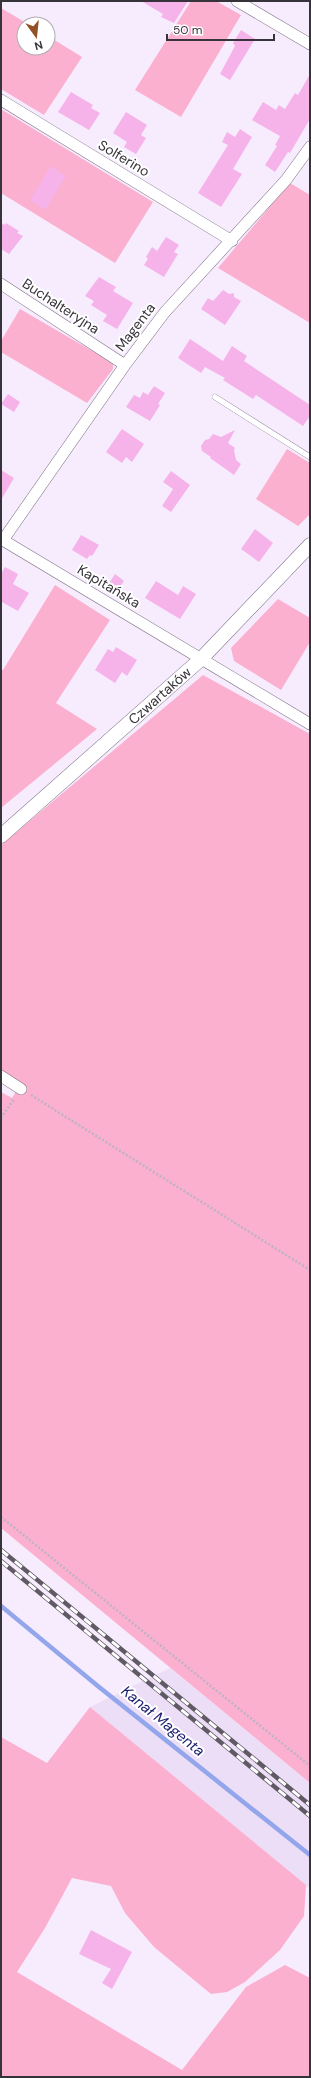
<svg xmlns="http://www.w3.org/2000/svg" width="311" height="2078" font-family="'DM Sans',sans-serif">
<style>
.built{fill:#eddef7}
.green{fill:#fbb0d0}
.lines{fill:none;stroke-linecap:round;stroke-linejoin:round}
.stream{stroke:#93a5eb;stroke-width:4.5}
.building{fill:#f5b3ea}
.service-casing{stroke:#7d7283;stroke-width:6}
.minor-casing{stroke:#7d7283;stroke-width:12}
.tertiary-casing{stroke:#7d7283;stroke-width:15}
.path{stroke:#bdb3c2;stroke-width:2.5;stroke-dasharray:2 2;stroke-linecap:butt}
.service{stroke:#fff;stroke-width:5.5}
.minor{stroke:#fff;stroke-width:11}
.tertiary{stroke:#fff;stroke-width:14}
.rail-casing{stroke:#605a64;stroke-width:4.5}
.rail{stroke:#fff;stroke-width:3;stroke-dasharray:9;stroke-linecap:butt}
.labels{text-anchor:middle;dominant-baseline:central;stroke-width:4;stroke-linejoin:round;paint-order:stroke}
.street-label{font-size:14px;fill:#37333a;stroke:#fff}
.water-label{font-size:15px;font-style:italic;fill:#1b1d6d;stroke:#fff}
</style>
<rect width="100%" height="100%" fill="#f7ebfe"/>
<!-- built -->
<path class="built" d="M170,1668L310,1783V1889L90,1707Z"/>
<!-- green -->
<path class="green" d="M191,1H216L241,15L181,117L135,90Z
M1,8L28,24H24V48H48V36L82,57L44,115L1,89Z
M1,109L153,202L115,263L1,193Z
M290,183L310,195V323L218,268Z
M20,309L113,363V369L87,403L1,352V341Z
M287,449L310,463V514L298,526L256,499Z
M55,585L110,620L56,703L97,729L1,808V669L3,670Z
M278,599L310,618V642L281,690L234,661L231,648Z
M203,675L310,734V1783L1,1528V1092L12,1098L21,1083L1,1070V845Z
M90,1707L306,1885L304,1916L280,1950L245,1982L227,1992L211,1994L154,1947L125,1913L111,1886L72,1878L45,1928L17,1972L182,2070L246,1987L285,1965L310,1978V2077H5L1,2075V1737L47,1763Z"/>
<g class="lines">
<!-- stream -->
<path class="stream" d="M1,1606L99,1687L310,1855"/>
</g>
<!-- building -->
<path class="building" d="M141,1H188L174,23L161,17L163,14Z
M241,30L255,39L230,80L220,74L235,46L233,43Z
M310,74V119L290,153L288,152L275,172L265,165L277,146L275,145L280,136L252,120L263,102L276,110L279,105L285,109L295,93L298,95Z
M71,92L93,105L91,108L100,113L89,130L58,112Z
M126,112L147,125L141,135L146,138L136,154L124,147L127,142L113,133Z
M240,129L252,137L233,169L242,174L221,207L198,193L228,145L222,142L227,132L235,137Z
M51,166L66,176L45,210L30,200Z
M1,223L5,225L6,223L19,231L17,233L23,236L9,254L1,249Z
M166,237L179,245L174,252L178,254L164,277L144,265L148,259L146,257L152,247L157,251Z
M99,277L116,287L113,291L133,303L117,329L103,321L107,315L91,305L94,301L85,296Z
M223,290L229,294L234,293V297L241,301L225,325L201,309L208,298L213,301Z
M190,339L223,361L232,346L247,356L244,361L310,405V416L303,426L256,395L253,399L223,380L225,378L205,367L201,373L178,358Z
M154,386L165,393L158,404L160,405L150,421L126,407L134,395L140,398L143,392L148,395Z
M8,394L20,402L14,412L1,404Z
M122,429L144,444L132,462L126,457L122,463L106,452Z
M235,430L228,443L235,448L234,450L236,460L241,464L234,475L210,458L211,457L202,451L201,446L205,440L209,439L213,434L221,437Z
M1,470L14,478L1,500Z
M171,471L190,485L171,512L162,506L173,489L163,482Z
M255,529L273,543L259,562L241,549Z
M81,535L99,545L92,556L90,555L87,559L72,550Z
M5,567L18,574L13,584L29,593L18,611L2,602L1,604V574Z
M115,574L124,581L117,591L108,585Z
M156,581L178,595L183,586L196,594L180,619L145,598Z
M116,647L137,660L127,676L122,672L115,683L95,670L108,649L113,652Z
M91,1930L132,1952L112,1989L102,1983L111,1969L79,1954Z"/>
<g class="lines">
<defs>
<path id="service" d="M215,397L310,457"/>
<path id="minor" d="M237,1L310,44
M1,100L232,241
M1,284L125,365
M1,539L310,724
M3,540L125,365L165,312L286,180L310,147
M1,1076L21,1089"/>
<g id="tertiary">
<path id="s1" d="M1,836L201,659L310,545"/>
</g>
</defs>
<!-- service casing -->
<use href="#service" class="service-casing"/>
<!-- minor casing -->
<use href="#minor" class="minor-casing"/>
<!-- tertiary casing -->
<use href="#tertiary" class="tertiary-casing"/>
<!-- path -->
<path class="path" d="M31,1095L310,1270
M1,1118L14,1099
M1,1517L310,1766"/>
<!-- service -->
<use href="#service" class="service"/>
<!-- minor -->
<use href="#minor" class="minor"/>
<!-- tertiary -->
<use href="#tertiary" class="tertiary"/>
<defs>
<path id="rail" d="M1,1550L310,1805
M1,1561L310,1816"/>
</defs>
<!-- rail casing -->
<use href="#rail" class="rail-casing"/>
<!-- rail -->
<use href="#rail" class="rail"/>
</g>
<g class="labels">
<!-- street labels -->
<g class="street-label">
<text transform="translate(124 158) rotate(31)">Solferino</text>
<text transform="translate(61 306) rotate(33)">Buchalteryjna</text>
<text transform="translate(135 327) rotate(-53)">Magenta</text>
<text transform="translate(109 586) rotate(31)">Kapitańska</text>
<text stroke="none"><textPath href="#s1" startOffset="212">Czwartaków</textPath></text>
</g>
<!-- water labels -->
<g class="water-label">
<text transform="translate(163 1721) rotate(39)">Kanał Magenta</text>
</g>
</g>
<!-- border -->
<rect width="311" height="2078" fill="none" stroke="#37333a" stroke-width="4"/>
<!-- north arrow -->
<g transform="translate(36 36) rotate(165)"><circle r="19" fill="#ffffff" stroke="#afadb0"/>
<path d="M0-3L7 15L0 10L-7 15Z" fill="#935022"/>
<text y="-6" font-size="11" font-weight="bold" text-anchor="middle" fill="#37333a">N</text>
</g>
<!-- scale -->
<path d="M167 34v6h107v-6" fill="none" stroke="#37333a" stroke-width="2"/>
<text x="173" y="34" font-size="12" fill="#37333a" stroke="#ffffff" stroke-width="3" paint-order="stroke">50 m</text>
</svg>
